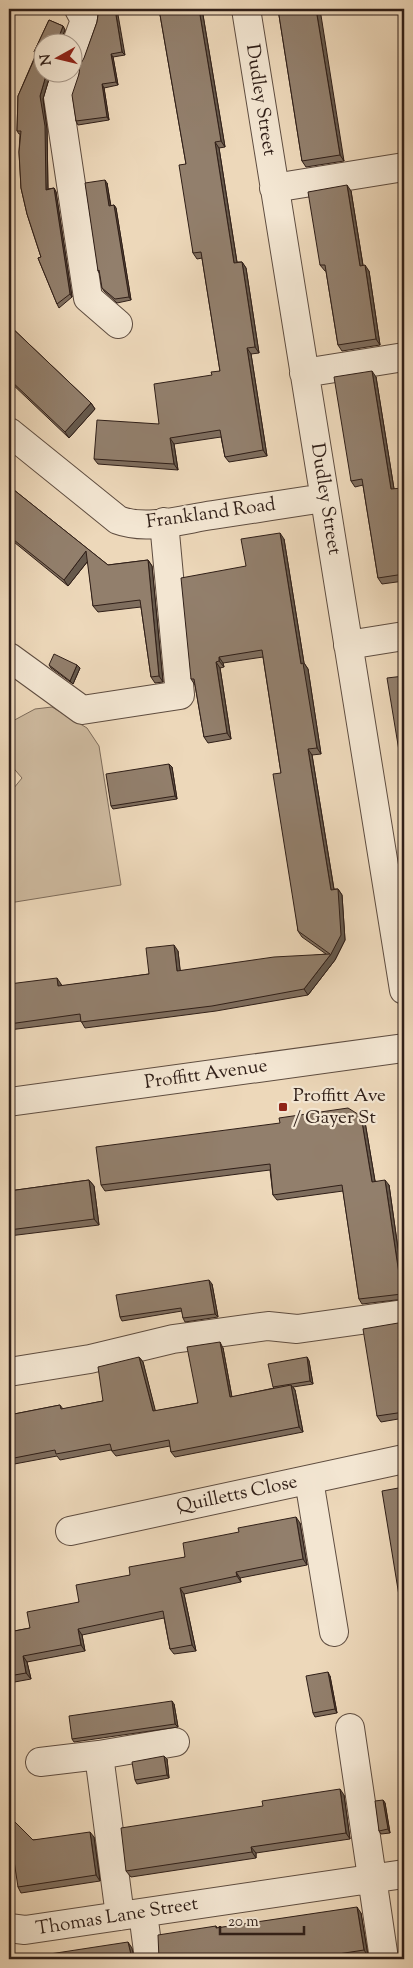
<svg xmlns="http://www.w3.org/2000/svg" width="413" height="1968" font-family="'Sorts Mill Goudy',serif">
<style>
.green{fill:#cdb99e;stroke:#7e6c5b}
.lines{fill:none;stroke-linecap:round;stroke-linejoin:round}
.minor-casing{stroke:#5f4d40;stroke-width:30}
.minor{stroke:#f3e6d2;stroke-width:28}
.wall{fill:#7e6d5d;stroke:#301f18}
.shaded-wall{fill:#66594c;stroke:#301f18}
.building{fill:#927f6c;stroke:#301f18}
.poi-dot{fill:#8f2418;stroke:#f3e6d2;stroke-width:2}
.labels{text-anchor:middle;dominant-baseline:central;stroke-width:4.5;stroke-linejoin:round;paint-order:stroke}
.street-label{font-size:19px;fill:#301f18;stroke:#f3e6d2}
.poi-label{font-size:19px;fill:#301f18;stroke:#f3e6d2;text-anchor:start}
</style>
<rect width="100%" height="100%" fill="#edd8ba"/>
<filter id="stains"><feTurbulence type="fractalNoise" baseFrequency=".004" numOctaves="4"/><feColorMatrix values="0 0 0 0 .2 0 0 0 0 .09 0 0 0 0 .02 0 0 0 .5 -.17"/></filter>
<radialGradient id="worn" r=".72"><stop offset=".6" stop-color="#630" stop-opacity="0"/><stop offset="1" stop-color="#630" stop-opacity=".3"/></radialGradient>
<!-- green -->
<path class="green" d="M52,707L87,728L99,746L121,885L9,903V794L22,778L9,763V723L35,709Z"/>
<g class="lines">
<defs>
<path id="minor" d="M246,9L404,990
M72,56L85,20L79,9
M67,72L58,97L88,298L118,324
M274,188L404,167
M304,373L404,357
M9,432L118,520C147,531 184,519 213,515C250,509 287,504 324,498
M348,645L404,636
M9,657L82,710L180,695L164,522
M9,1102L404,1048
M9,1372L90,1359L173,1339L268,1326L297,1329L404,1314
M309,1480L334,1632
M70,1531L404,1459
M350,1728L384,1959
M99,1755L175,1742
M40,1762L99,1755L120,1916
M143,1913L149,1959
M9,1928L25,1930L404,1874"/>
</defs>
<!-- minor casing -->
<use href="#minor" class="minor-casing"/>
<!-- minor -->
<use href="#minor" class="minor"/>
</g>
<!-- wall -->
<path class="wall" d="M159,9H202L225,147L219,148L237,262H242L246,268L259,353L251,354L267,456L229,462L225,457L221,437L174,444L178,470L98,464L94,459L159,424L212,375L220,371L202,258L197,259L193,253L186,164Z
M278,9L344,161L306,167L302,161Z
M98,15L125,55L113,57L118,85L104,88L109,120L78,125L76,121L79,74L97,22Z
M49,20L63,26L65,30L60,42H42V72H51L43,99L47,129L48,189L54,188L56,192L72,297L59,308L57,304L38,258L41,257L27,214L21,188L19,152L20,134H19L17,131L18,96L36,54L34,52Z
M107,183L111,206L114,205L116,208L131,300L117,303L104,291L102,288L100,274L98,271Z
M351,191L363,265L369,271L380,345L342,351L338,345L326,271H325L320,265Z
M9,325L91,403L95,409L69,438L9,381Z
M376,377L394,489L404,490V581L382,584L378,578L363,485L355,487L351,481Z
M9,486L108,565L148,560L152,566L163,682L155,683L151,677L141,607L98,612L93,606L88,561L68,586L9,538Z
M284,539L304,663L308,669L321,754L312,755L334,889H338L342,895L345,940L335,960L308,995L216,1011L85,1028L81,1021L9,1030V984H61L62,986L149,974L178,951L180,971L326,954L302,937L298,931L281,773L263,657L223,663L224,667L220,668L231,739L208,743L204,737L195,685L191,679L246,566Z
M49,665H77L80,668L73,684L51,668Z
M172,767L177,799L113,809L111,806Z
M361,1116L365,1122L375,1181L389,1185L404,1291V1299L362,1304L359,1299L343,1191L277,1200L273,1195L270,1170L105,1191L101,1185Z
M89,1180L94,1186L99,1225L9,1236V1191Z
M212,1284L218,1317L185,1322L183,1318L182,1311L122,1321L120,1317Z
M404,1322V1418L381,1422L377,1416Z
M223,1348L232,1397L274,1388L273,1387L307,1357L309,1361L313,1384L293,1387L295,1390L303,1432L175,1457L171,1452L170,1446L116,1456L111,1450L60,1460L57,1456L9,1465V1415L60,1405L63,1409L103,1401L139,1357L143,1362L155,1411L198,1403Z
M300,1523L307,1565L240,1578L241,1582L184,1594L196,1651L174,1654L170,1649L164,1618L82,1635L85,1651L27,1662L31,1679L9,1683V1632L30,1628L130,1575L185,1557Z
M330,1676L337,1713L315,1717L313,1713Z
M174,1704L178,1727L74,1742L72,1739Z
M167,1759L169,1778L137,1784L135,1780Z
M344,1795L350,1839L256,1853V1858L131,1877L126,1871Z
M383,1800L385,1803L390,1833L381,1834L379,1831Z
M94,1837L100,1881L21,1893L18,1887L33,1840Z
M361,1913L368,1956L347,1959H159L216,1926L217,1928Z"/>
<!-- shaded-wall -->
<path class="shaded-wall" d="M9,9H12L9,14Z
M115,9H117L125,55L122,52Z
M199,9H202L225,147L221,141Z
M316,9H320L344,161L340,155Z
M63,26L65,30L60,42H57Z
M111,54L113,57L118,85L116,82Z
M47,72H51L43,99L47,129L48,193L46,190L40,96Z
M102,84L104,88L109,120L107,117Z
M215,142L219,148L238,269L234,263Z
M105,180L107,183L111,209L109,206Z
M347,185L351,191L364,272L360,266Z
M54,188L56,192L72,297L70,294Z
M114,205L116,208L131,300L129,297Z
M242,262L246,268L259,353L255,347Z
M365,265L369,271L380,345L376,339Z
M247,348L251,354L267,456L263,450Z
M372,371L376,377L395,495L391,489Z
M91,403L95,409L69,438L65,432Z
M170,438L174,444L178,470L174,464Z
M280,533L284,539L304,663L308,669L321,754L317,748L301,664Z
M86,551L91,557L68,586L64,580Z
M148,560L152,566L163,682L159,676Z
M219,657L223,663L224,667L219,661Z
M216,662L220,668L231,739L227,733Z
M77,665L80,668L73,684L70,681Z
M308,749L312,755L335,896L331,890Z
M169,764L172,767L177,799L175,796Z
M338,889L342,895L345,940L335,960L308,995L304,989L331,954Z
M174,945L178,951L181,977L177,971Z
M57,978L61,984L62,992L58,986Z
M361,1116L365,1122L376,1187L372,1182Z
M89,1180L94,1186L99,1225L94,1219Z
M385,1180L389,1185L404,1291V1297L402,1294Z
M209,1280L212,1284L218,1317L215,1314Z
M220,1342L223,1348L233,1403L230,1397Z
M139,1357L143,1362L157,1417L153,1411Z
M307,1357L309,1361L313,1384L310,1381Z
M291,1385L295,1390L303,1432L299,1427Z
M296,1517L300,1523L307,1565L303,1559Z
M236,1572L240,1578L241,1582L237,1576Z
M180,1588L184,1594L196,1651L192,1645Z
M78,1629L82,1635L85,1651L81,1645Z
M23,1656L27,1662L31,1679L26,1673Z
M328,1672L330,1676L337,1713L335,1709Z
M172,1701L174,1704L178,1727L175,1724Z
M164,1756L167,1759L169,1778L167,1775Z
M340,1789L344,1795L350,1839L346,1833Z
M383,1800L385,1803L390,1833L388,1829Z
M90,1832L94,1837L100,1881L96,1875Z
M251,1847L256,1853V1858L252,1852Z
M357,1907L361,1913L368,1956L364,1950Z
M128,1942L132,1948L134,1959H132Z"/>
<!-- building -->
<path class="building" d="M96,9H115L122,52L111,54L116,82L102,84L107,117L76,121L72,95L79,74L80,65L84,58L97,22L98,15Z
M159,9H199L221,141L215,142L234,263L242,262L255,347L247,348L263,450L225,457L220,430L170,438L174,464L94,459L97,420L159,424L154,384L212,375L211,372L220,371L201,252L193,253L179,165L186,164Z
M278,9H316L340,155L302,161Z
M49,20L63,26L57,42H42V72H47L40,96L45,126L46,190L54,188L70,294L57,304L38,258L41,257L27,214L21,188L19,152L21,131H17L18,96L37,53L34,52Z
M105,180L109,206L114,205L129,297L115,299L102,288L99,270L98,271L85,183Z
M347,185L360,266L365,265L376,339L338,345L325,265H320L308,192Z
M9,325L91,403L65,432L9,379Z
M372,371L391,489L403,488L404,498V574L378,578L362,479L351,481L334,377Z
M9,486L108,565L148,560L159,676L151,677L140,600L93,606L86,551L64,580L9,536Z
M280,533L301,664L303,663L317,748L308,749L331,890L338,889L341,935L331,954L304,989L212,1006L81,1022L80,1014L9,1024V984L57,978L58,986L149,974L146,948L174,945L177,971L274,957L330,954L298,931L273,774L281,773L262,650L219,657V661L216,662L227,733L204,737L194,679H191L181,578L246,566L241,539Z
M54,654L77,665L70,681L49,665Z
M404,676V762L401,763L387,678Z
M169,764L175,796L111,806L106,774Z
M348,1108L361,1116L372,1182L385,1180L402,1294L359,1299L342,1185L273,1195L270,1164L101,1185L96,1147L280,1123L279,1118Z
M89,1180L94,1219L9,1230V1191Z
M209,1280L215,1314L183,1318L181,1308L120,1317L116,1295Z
M404,1322V1412L377,1416L363,1329Z
M220,1342L230,1397L291,1385L299,1427L171,1452L169,1440L112,1451L110,1444L56,1454L55,1450L9,1459V1415L60,1405L61,1409L103,1401L98,1367L139,1357L153,1411L198,1403L187,1347Z
M307,1357L310,1381L273,1387L268,1364Z
M404,1487V1608H401L382,1491Z
M296,1517L303,1559L236,1572L237,1576L180,1588L192,1645L170,1649L163,1611L78,1629L81,1645L23,1656L26,1673L9,1676V1632L30,1628L27,1612L79,1602L76,1585L130,1575L129,1567L185,1557L183,1543L239,1532L238,1528Z
M328,1672L335,1709L313,1713L306,1676Z
M172,1701L175,1724L72,1739L69,1716Z
M164,1756L167,1775L135,1780L132,1762Z
M340,1789L346,1833L251,1847L252,1852L126,1871L121,1828L263,1806L262,1801Z
M383,1800L388,1829L379,1831L375,1801Z
M9,1816L33,1840L90,1832L96,1875L18,1887L9,1828Z
M357,1907L364,1950L306,1959H159L158,1935L216,1926V1928Z
M128,1942L132,1959H17Z"/>
<!-- markers -->
<rect class="poi-dot" x="278" y="1102" width="10" height="10" rx="2.5"/>
<g class="labels">
<!-- street labels -->
<g class="street-label">
<text transform="translate(260 100) rotate(81)">Dudley Street</text>
<text transform="translate(325 499) rotate(81)">Dudley Street</text>
<text transform="translate(211 514) rotate(-8)">Frankland Road</text>
<text transform="translate(206 1075) rotate(-8)">Proffitt Avenue</text>
<text transform="translate(237 1495) rotate(-12)">Quilletts Close</text>
<text transform="translate(117 1917) rotate(-9)">Thomas Lane Street</text>
</g>
<!-- poi labels -->
<g class="poi-label">
<text x="293" y="1096">Proffitt Ave<tspan x="293" dy="22">/ Gayer St</tspan></text>
</g>
</g>
<!-- margin -->
<rect width="413" height="1968" fill="none" stroke="#edd8ba" stroke-width="30"/>
<rect x="10" y="10" width="393" height="1948" fill="none" stroke="#301f18" stroke-width="2.5"/>
<rect x="15" y="15" width="383" height="1938" fill="none" stroke="#301f18"/>
<!-- north arrow -->
<g transform="translate(58 58) rotate(262)"><circle r="24" fill="#f3e6d2" stroke="#a59688"/>
<path d="M0-4L9 19L0 12L-9 19Z" fill="#8f2418"/>
<text y="-8" font-size="14" font-weight="bold" text-anchor="middle" fill="#301f18">N</text>
</g>
<!-- scale -->
<path d="M220 1926v8h84v-8" fill="none" stroke="#301f18" stroke-width="2.5"/>
<text x="228" y="1926" font-size="15" fill="#301f18" stroke="#f3e6d2" stroke-width="4" paint-order="stroke">20 m</text>
<rect width="100%" height="100%" filter="url(#stains)"/>
<rect width="100%" height="100%" fill="url(#worn)"/>
</svg>
